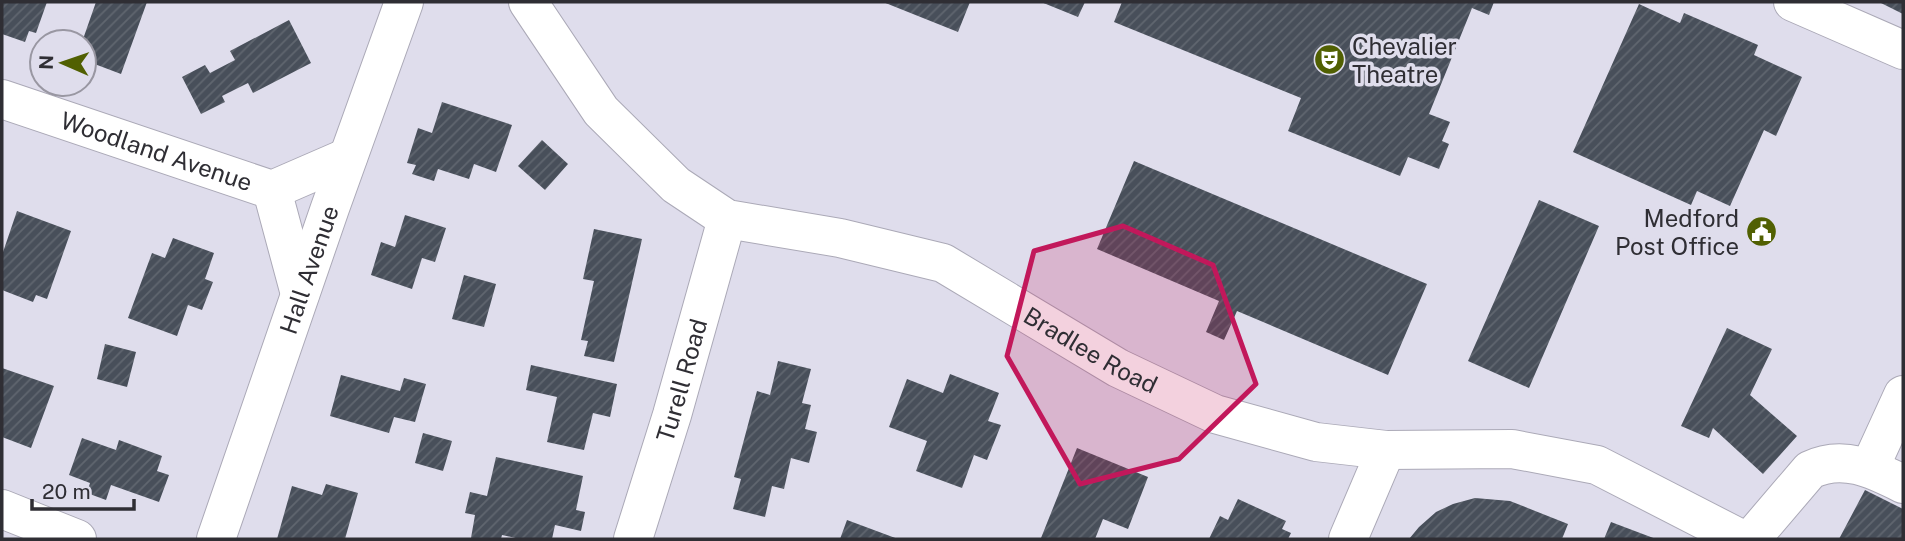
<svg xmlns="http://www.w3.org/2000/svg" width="1905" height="541" font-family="'Public Sans',sans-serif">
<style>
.building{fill:url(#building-hatch)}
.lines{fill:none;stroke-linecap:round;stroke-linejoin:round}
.minor-casing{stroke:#aba9b7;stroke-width:40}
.minor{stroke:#fff;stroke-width:38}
.marked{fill:#c2185b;fill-opacity:0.2;stroke:#c2185b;stroke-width:5;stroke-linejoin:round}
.labels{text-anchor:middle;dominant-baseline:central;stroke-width:7;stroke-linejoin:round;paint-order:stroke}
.poi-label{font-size:24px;fill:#2f2e34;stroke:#dfddec;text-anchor:start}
.street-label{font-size:24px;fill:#2f2e34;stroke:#dfddec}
</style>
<defs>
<pattern id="building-hatch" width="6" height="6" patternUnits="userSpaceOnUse" patternTransform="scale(1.75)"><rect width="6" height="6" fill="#484f5a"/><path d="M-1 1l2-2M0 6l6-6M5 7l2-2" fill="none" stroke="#60666f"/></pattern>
</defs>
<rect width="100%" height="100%" fill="#dfddec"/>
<!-- building -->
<path class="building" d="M2,2H47L36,33L29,31L25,42L2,34Z
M96,2H147L121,74L84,60V42H82Z
M883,2H970L958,32Z
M1041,2H1085L1078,17Z
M1122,2H1494L1489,15L1472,8L1429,114L1450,122L1442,141L1449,144L1439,169L1408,157L1400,176L1288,131L1301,98L1114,22Z
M1879,2H1903V14Z
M1639,4L1680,23L1684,13L1758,45L1754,55L1802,77L1776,136L1764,130L1730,206L1697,191L1691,205L1573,152Z
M289,20L311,63L253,93L248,83L222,96L225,102L201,114L182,77L205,65L210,73L235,60L230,51Z
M442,102L512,125L496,172L474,164L469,179L438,169L434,181L412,174L416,165L407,163L418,128L432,133Z
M542,140L568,164L545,190L518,166Z
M1134,161L1427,284L1388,375L1237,311L1224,340L1206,332L1219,301L1097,249Z
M1539,200L1599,226L1529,388L1468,361Z
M17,211L71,231L47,299L36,295L33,302L2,290V255Z
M405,215L446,228L435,262L422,258L412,289L371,275L381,242L395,247Z
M594,229L642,239L614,362L584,356L588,341L581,340L594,281L583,279Z
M173,238L214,253L205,279L213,282L202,310L188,305L177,336L128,318L152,253L165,258Z
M464,275L496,284L484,327L452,319Z
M1727,328L1772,349L1750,395L1797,436L1763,474L1713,428L1709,438L1681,426Z
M105,344L136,352L127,387L97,379Z
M778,361L811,369L802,403L811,405L805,429L817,432L809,463L791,458L784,489L772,486L765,517L733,509L741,479L734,477L757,391L770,395Z
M531,365L617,384L610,417L593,413L584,450L547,442L557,397L526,390Z
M2,368L54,386L31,448L2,437Z
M950,374L999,393L988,421L1001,425L987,460L974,455L962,488L916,471L927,441L889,427L907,379L943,393Z
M341,375L400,391L404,378L426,384L415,422L394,417L389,433L330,416Z
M423,433L452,441L443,471L415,463Z
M82,438L116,450L119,440L162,456L157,471L169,475L159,502L111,485L106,500L87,493L90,483L69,475Z
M1077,448L1148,477L1128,529L1103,519L1095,539H1044L1041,538Z
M496,457L583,476L576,510L585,512L581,531L555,525L552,539H520L502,535L501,539L471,538L475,515L465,513L470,492L487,496Z
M326,484L358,493L345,539H277L292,486L322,495Z
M1865,490L1903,509V539H1839Z
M1475,498L1510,501L1568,524L1562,539H1409L1419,527L1436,512L1453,504Z
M1238,499L1286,521L1282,529L1291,533L1288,539H1209L1220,516L1228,520Z
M847,520L898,539H840Z
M1611,522L1656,539H1604Z"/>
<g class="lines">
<defs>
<g id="minor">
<path id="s1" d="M528,2L601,111L676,185L727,219L840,238L943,263L1118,368L1215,414L1316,442L1386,450L1512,449L1597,465L1741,539"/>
<path d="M1793,2L1903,50"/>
<path id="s2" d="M2,99L272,190L348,157"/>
<path d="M272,190L300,294"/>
<path d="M1870,467L1903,395"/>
<path d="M2,509L77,539"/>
<path id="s3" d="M216,539L330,208L404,2"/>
<path id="s4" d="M633,539L672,415L727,219"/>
<path d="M1348,539L1386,450"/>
<path d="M1751,539L1810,470C1843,454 1873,469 1903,484"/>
</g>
</defs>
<!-- minor casing -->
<use href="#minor" class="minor-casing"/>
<!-- minor -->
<use href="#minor" class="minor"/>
</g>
<!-- marked area -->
<path class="marked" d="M1123,226L1213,265L1256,384L1179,459L1080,484L1007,356L1034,251Z"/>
<!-- icons -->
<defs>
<symbol id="theatre-disc" viewBox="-11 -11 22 22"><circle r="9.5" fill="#516002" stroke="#dfddec"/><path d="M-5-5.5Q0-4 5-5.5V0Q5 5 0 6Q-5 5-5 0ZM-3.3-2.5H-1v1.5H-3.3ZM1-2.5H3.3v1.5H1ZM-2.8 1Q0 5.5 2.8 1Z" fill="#fff"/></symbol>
<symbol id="civic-disc" viewBox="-11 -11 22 22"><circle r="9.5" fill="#516002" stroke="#dfddec"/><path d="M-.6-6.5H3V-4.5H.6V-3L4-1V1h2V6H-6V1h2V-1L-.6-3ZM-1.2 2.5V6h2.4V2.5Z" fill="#fff"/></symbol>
</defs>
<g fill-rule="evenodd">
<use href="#theatre-disc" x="1312" y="42" width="35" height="35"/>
<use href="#civic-disc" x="1744" y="214" width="35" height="35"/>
</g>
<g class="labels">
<!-- poi labels -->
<g class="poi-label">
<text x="1352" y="46">Chevalier<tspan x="1352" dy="28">Theatre</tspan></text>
<text x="1739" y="218" text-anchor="end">Medford<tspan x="1739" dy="28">Post Office</tspan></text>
</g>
<!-- street labels -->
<g class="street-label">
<text stroke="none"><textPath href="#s2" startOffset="163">Woodland Avenue</textPath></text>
<text stroke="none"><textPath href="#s3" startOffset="285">Hall Avenue</textPath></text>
<text stroke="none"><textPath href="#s1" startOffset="690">Bradlee Road</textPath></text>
<text stroke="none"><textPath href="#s4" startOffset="166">Turell Road</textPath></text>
</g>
</g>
<!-- border -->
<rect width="1905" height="541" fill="none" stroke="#2f2e34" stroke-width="7"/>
<!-- north arrow -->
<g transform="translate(63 63) rotate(272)"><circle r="33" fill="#dfddec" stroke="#9997a2" stroke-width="2"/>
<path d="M0-5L12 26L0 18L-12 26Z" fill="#516002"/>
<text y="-10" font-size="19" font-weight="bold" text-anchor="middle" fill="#2f2e34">N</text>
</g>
<!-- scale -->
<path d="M32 499v10h102v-10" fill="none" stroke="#2f2e34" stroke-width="3.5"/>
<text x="42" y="499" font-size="21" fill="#2f2e34" stroke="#dfddec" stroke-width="5" paint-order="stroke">20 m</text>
</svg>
